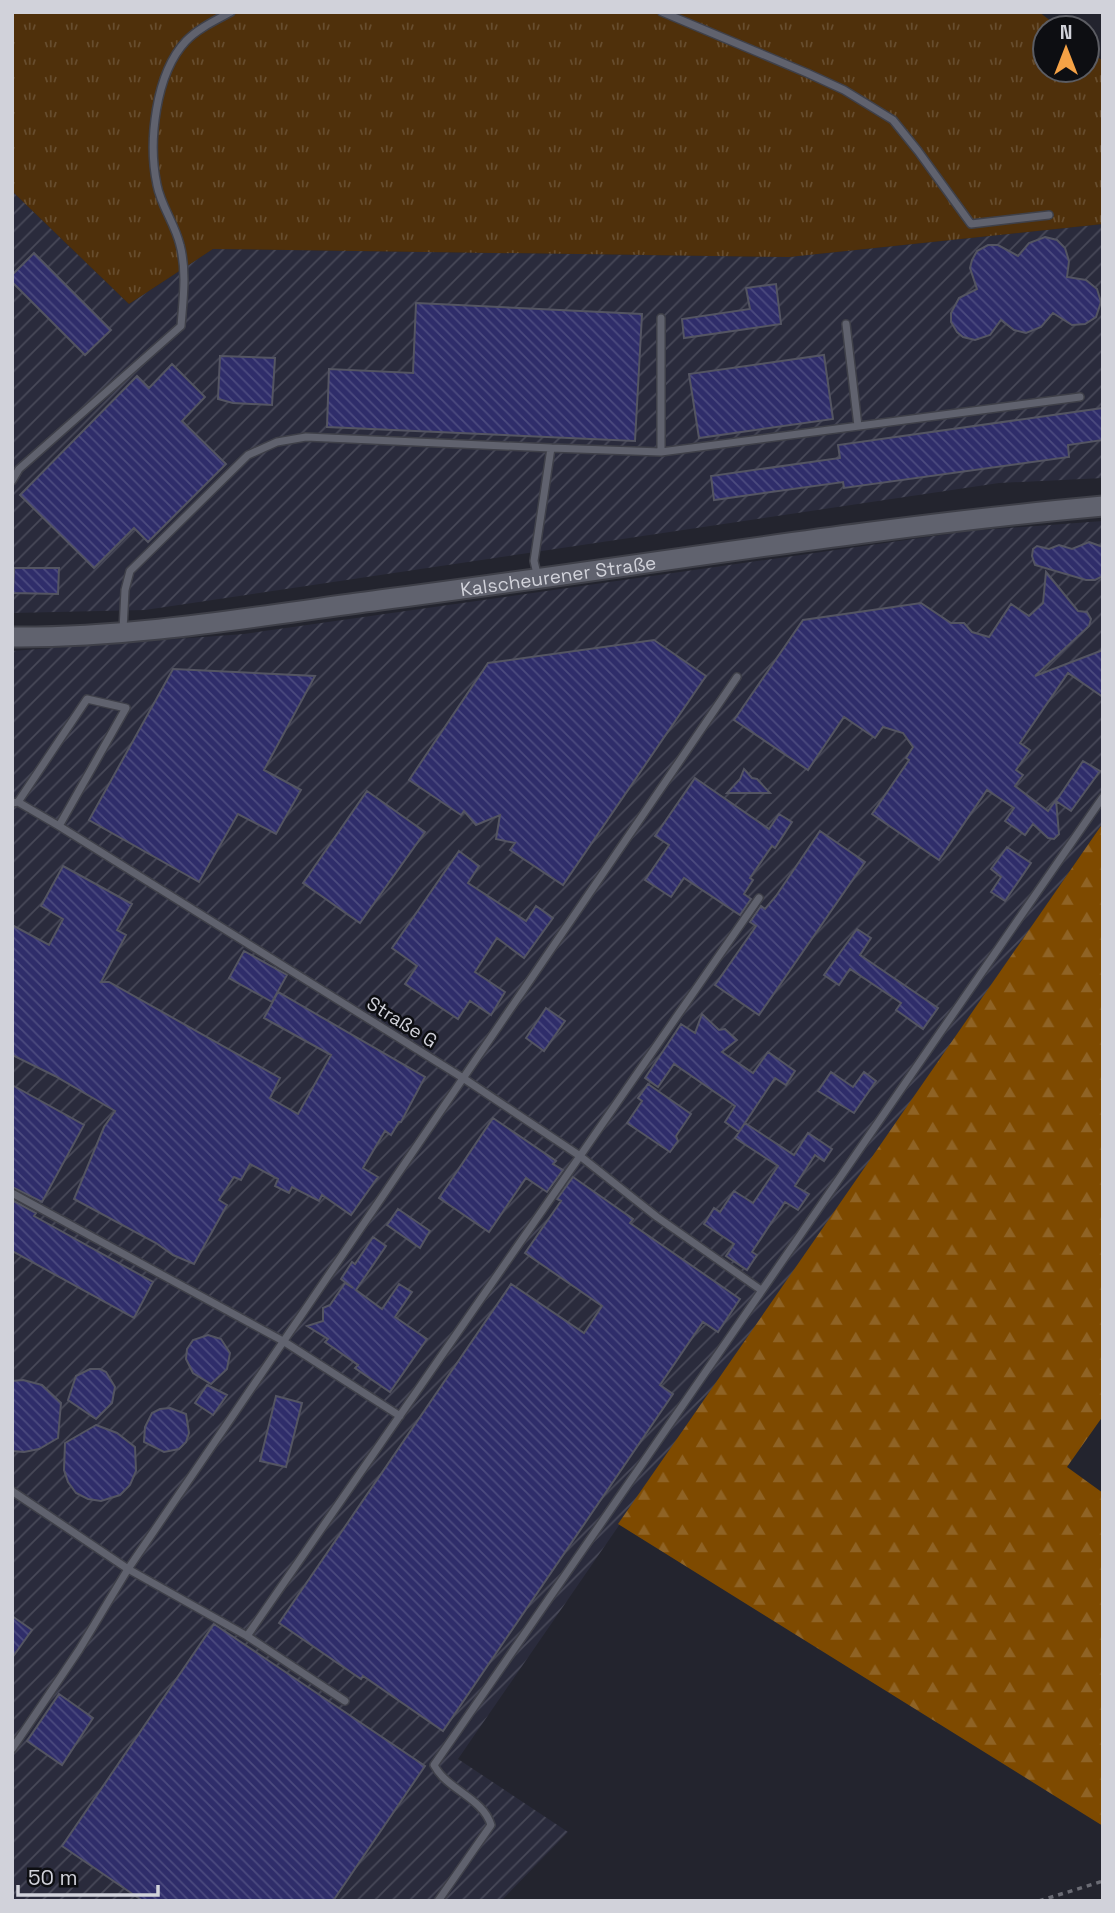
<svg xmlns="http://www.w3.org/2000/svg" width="1115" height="1913" font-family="'Space Grotesk',sans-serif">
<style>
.industrial{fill:url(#industrial-furrows)}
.grass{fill:url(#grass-tufts)}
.forest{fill:url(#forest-firs)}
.building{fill:url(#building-back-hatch);stroke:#545562;stroke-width:2}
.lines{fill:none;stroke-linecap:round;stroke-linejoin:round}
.service-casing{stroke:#3f4049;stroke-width:10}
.secondary-casing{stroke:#3f4049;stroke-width:23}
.path{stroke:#6a6b74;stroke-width:3.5;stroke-dasharray:5 5;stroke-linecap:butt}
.service{stroke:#60626e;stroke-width:7}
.secondary{stroke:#60626e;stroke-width:19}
.labels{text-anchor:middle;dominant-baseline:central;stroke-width:5;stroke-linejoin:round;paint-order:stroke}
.street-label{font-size:19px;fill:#d1d2da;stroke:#0d0e12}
</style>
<defs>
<pattern id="industrial-furrows" width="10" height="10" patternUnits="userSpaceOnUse" patternTransform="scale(1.75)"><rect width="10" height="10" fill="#2a2b3c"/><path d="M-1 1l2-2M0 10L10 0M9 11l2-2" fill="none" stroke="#484958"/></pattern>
<pattern id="grass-tufts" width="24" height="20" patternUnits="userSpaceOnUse" patternTransform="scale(1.75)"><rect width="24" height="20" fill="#4f300b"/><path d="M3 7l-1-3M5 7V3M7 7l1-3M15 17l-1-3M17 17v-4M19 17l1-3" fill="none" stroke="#674d2e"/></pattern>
<pattern id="forest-firs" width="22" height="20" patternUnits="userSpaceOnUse" patternTransform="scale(1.75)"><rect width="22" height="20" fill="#7e4a00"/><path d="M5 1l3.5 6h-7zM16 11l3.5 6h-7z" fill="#8f6325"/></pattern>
<pattern id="building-back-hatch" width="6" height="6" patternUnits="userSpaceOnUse" patternTransform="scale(1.75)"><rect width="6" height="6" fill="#2f2d6a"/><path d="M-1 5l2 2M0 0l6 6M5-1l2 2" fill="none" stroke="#4c4b7f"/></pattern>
</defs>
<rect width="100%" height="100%" fill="#23242e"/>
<!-- industrial -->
<path class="industrial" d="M12,191L129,304L213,249L789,257L1103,224V478L999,483L145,610L12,613Z
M1103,521V823L458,1759L568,1832L501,1901H12V651L244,634L969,531Z"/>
<!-- grass -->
<path class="grass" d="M12,12H1039L1060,28H1045V70H1087V49L1103,61V224L789,257L213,249L129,304L12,191Z"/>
<!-- forest -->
<path class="forest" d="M1103,823V1416L1067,1467L1103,1493V1826L618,1524Z"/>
<!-- building -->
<path class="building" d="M1045,237L1057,240L1065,248L1069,261L1067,277L1086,280L1097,289L1101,302L1096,317L1085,324L1072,325L1053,313L1041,327L1026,333L1014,330L1001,320L990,335L975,340L963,337L957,332L951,322V313L959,298L977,289L970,268L972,260L977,251L988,245H998L1018,256L1029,243Z
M34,253L111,330L85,355L12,282V275Z
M776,284L781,324L684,338L682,319L750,309L746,288Z
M416,303L642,314L635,441L327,427L329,369L413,373Z
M824,355L833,419L699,438L689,374Z
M220,356L275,358L272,405L233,403L218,399Z
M172,364L205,397L182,421L226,464L148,542L134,528L94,568L20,495L137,376L149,388Z
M1103,408V440L1068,445L1069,457L844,488L843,482L714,500L711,476L840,458L838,445Z
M1089,542L1103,547V576L1095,580H1086L1035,565L1032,556L1033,549L1037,546L1049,549L1059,545L1072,549Z
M14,568H59L58,594L13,593Z
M1046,572L1078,611L1087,612L1091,619L1089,626L1035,676L1103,650V697L1068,673L1020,743L1030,750L1016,770L1023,775L1015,786L1048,811L1056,800L1059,834L1054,839L1048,838L1033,824L1025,835L1005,821L1014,808L987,790L939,860L872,814L909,760L906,758L913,747L903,733L883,727L875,738L844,717L808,770L734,720L803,620L921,603L951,623H964L972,632L989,637L1011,604L1029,616L1043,603Z
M654,640L706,676L563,885L510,850L515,843L496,839L500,815L476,825L464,811L461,815L409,780L488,663Z
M173,669L315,676L264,770L301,790L276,834L238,814L199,882L89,820Z
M1083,761L1100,771L1071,811L1056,801Z
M744,769L752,778L757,779L770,793H727L740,779Z
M695,778L769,829L779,814L792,822L775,848L772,846L750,878L753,880L744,894L751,899L740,915L684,878L671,897L645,880L669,845L655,836Z
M367,791L425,832L360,923L303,883Z
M820,831L865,862L759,1015L715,985L756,926L750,922L761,906L765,909L776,896Z
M1007,847L1031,863L1005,901L991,892L1001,877L991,869Z
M459,851L479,866L468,883L526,921L536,906L553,918L524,958L497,938L475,972L505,992L491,1015L470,1001L458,1019L405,984L417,966L392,948Z
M63,866L132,904L117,930L126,935L101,982H109L280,1078L270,1098L298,1114L331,1055L264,1018L278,992L425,1077L401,1122H399L391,1135L385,1131L363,1168L378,1177L351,1215L322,1195L319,1201L292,1187L289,1193L275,1186L278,1179L250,1164L241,1180L234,1177L219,1200L227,1205L194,1264L173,1255L156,1243L74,1199L104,1127L115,1111L55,1076L12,1055V925L49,945L63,919L41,906Z
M857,929L871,938L860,955L938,1008L923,1029L896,1010L901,1003L850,969L839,985L824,975Z
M244,951L287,975L272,1002L229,978Z
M546,1008L565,1021L544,1051L526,1038Z
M702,1014L719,1030L725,1029L737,1040L722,1052L753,1073L768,1052L795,1071L786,1085L775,1078L739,1132L725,1122L735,1106L674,1064L658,1087L645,1078L681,1024L695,1033Z
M831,1072L853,1087L864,1072L876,1081L854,1113L818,1091Z
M648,1084L691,1114L676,1136L678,1141L670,1152L627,1123L642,1101L638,1098Z
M12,1085L84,1125L42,1202L12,1187Z
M493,1118L556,1161L553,1164L563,1170L547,1192L526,1178L489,1232L439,1198Z
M745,1123L794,1155L808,1133L832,1149L824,1161L815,1155L795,1186L809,1194L798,1210L785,1202L752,1252L757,1255L747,1270L726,1256L734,1244L704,1224L714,1208L720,1212L734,1191L753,1203L778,1166L735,1138Z
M573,1177L633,1219L630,1223L740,1299L718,1332L703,1322L660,1385L673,1394L443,1731L363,1676L361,1679L279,1623L511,1284L584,1333L602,1306L525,1253L561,1201L557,1199Z
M12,1200L36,1213L34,1216L153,1282L134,1318L12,1251Z
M398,1209L430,1231L420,1248L387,1225Z
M373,1237L386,1246L356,1290L382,1309L399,1284L412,1292L395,1317L427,1339L390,1392L355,1368L358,1365L325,1342L328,1339L307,1326L323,1321V1308L330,1305L345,1283L353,1288L341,1279L352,1262L355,1264Z
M208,1335L221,1339L230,1353L227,1369L211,1384L193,1373L186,1359L187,1349L193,1340Z
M90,1369H100L106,1372L115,1387L112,1403L96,1419L68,1400L76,1376Z
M23,1380L42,1385L61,1403L58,1438L39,1449L24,1452L12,1451V1381Z
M207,1385L227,1395L213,1415L195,1403Z
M276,1396L302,1403L286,1467L260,1461Z
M170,1408L186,1414L189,1433L186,1442L179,1449L164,1452L144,1442L145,1427L152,1413L160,1409Z
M96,1425L117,1433L135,1447L136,1471L130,1485L120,1495L101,1501L88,1499L76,1493L68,1482L64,1470L65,1443Z
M12,1616L32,1630L12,1658Z
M214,1624L425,1766L333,1901H143L62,1846Z
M59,1694L93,1718L62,1765L27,1741Z"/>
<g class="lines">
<defs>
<path id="service" d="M662,12L807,73L844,90L893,120L918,151L971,224L1049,215
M661,318V452
M846,324L858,426
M551,448L661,452L1080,397
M12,481L19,469L181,326C183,300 187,271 180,245C175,224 161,206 157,185C148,143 155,74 186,41C197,29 216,20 231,12
M123,630L125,590L130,571L248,455L277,442L306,437L551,448L534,561L538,578
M18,802L87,699L126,708L59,826
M12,803L18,802L59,826L463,1078L580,1156L657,1217L761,1290
M12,1193L283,1341L400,1416
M12,1491L128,1569L247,1636L345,1701
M247,1636L759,898
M12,1749L79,1650L128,1569L737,677
M438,1901L491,1825C483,1798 447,1790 434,1765L1103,797"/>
<g id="secondary">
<path id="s1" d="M12,637C136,638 258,616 380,600C621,569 861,528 1103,506"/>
</g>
</defs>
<!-- service casing -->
<use href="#service" class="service-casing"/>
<!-- secondary casing -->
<use href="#secondary" class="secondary-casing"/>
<!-- path -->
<path class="path" d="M1039,1901L1103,1881"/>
<!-- service -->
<use href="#service" class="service"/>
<!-- secondary -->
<use href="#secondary" class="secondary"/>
</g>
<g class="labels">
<!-- street labels -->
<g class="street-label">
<text stroke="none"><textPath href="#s1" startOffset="550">Kalscheurener Straße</textPath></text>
<text transform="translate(402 1022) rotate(32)">Straße G</text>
</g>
</g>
<!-- border -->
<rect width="1115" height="1913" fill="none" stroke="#d1d2da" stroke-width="28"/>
<!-- north arrow -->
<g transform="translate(1066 49)"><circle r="33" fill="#0d0e12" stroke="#5b5c62" stroke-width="2"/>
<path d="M0-5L12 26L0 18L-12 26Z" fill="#f5a246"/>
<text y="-10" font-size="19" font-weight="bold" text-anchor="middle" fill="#d1d2da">N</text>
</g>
<!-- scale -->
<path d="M18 1885v10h140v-10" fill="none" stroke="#d1d2da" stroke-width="3.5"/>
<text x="28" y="1885" font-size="21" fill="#d1d2da" stroke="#0d0e12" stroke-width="5" paint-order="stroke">50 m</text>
</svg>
